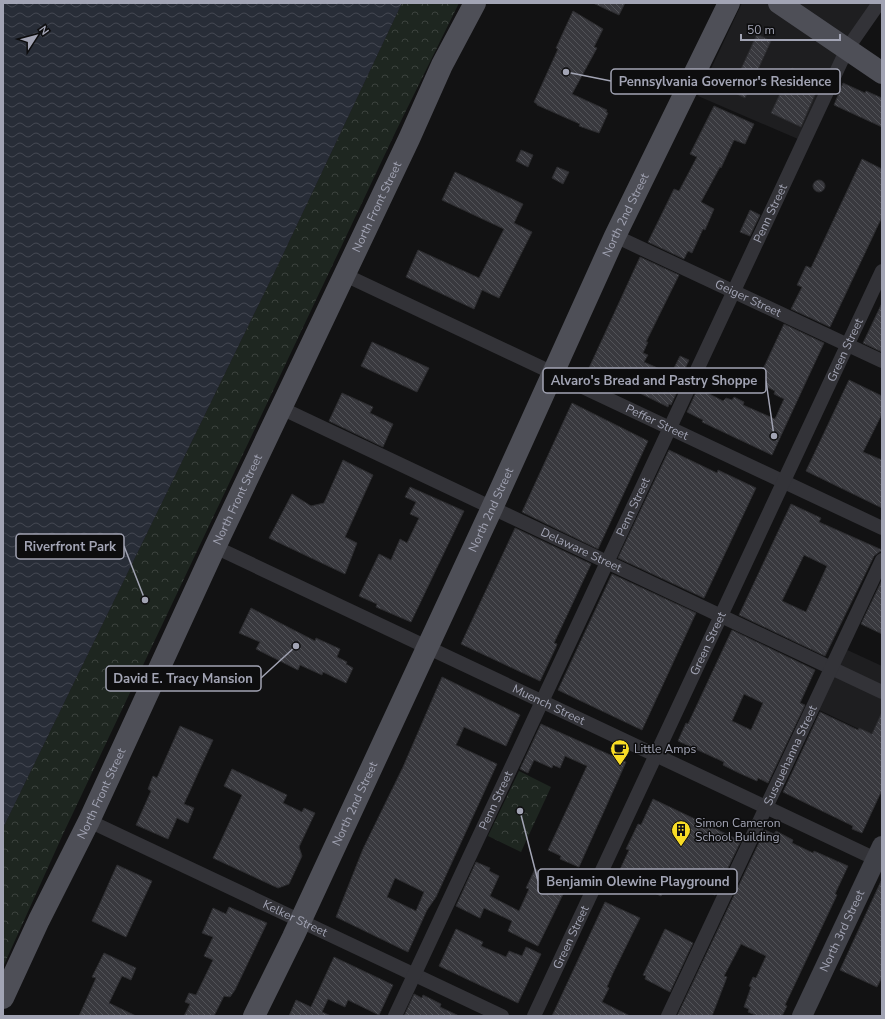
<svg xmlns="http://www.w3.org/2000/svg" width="885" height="1019" font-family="'Nunito Sans',sans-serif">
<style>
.built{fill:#1e1e20}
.forest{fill:url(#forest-crowns)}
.water{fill:url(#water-waves)}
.building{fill:url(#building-back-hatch);stroke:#2c2c2f;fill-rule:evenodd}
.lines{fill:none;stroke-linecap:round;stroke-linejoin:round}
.minor{stroke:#333338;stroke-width:14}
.secondary{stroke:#404148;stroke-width:20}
.primary{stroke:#4e4f57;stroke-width:22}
.labels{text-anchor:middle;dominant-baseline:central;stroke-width:3;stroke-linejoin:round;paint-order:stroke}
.street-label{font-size:12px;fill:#a2a4b4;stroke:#0d0d0e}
.poi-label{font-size:12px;fill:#a2a4b4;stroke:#0d0d0e;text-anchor:start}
.leader{fill:none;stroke:#a2a4b4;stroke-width:1.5}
.callout-dot{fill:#a2a4b4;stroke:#0d0d0e;stroke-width:1.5}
.callout{fill:#0d0d0e;stroke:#a2a4b4;stroke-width:1.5}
.callout-label{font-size:13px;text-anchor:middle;font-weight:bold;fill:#a2a4b4}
</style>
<defs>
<pattern id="forest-crowns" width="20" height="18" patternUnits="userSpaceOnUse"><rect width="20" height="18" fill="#1e2620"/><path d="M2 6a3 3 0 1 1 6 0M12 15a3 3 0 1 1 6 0" fill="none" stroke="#3c423e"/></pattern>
<pattern id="water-waves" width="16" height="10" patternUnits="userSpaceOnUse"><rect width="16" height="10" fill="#282d37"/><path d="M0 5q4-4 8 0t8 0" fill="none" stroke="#444852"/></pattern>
<pattern id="building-back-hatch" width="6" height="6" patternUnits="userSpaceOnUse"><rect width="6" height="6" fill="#39393e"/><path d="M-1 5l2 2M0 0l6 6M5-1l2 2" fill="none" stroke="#525358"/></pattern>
</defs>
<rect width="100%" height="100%" fill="#121213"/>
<!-- built -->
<path class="built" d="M742,3H875L798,139L698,96Z
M843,648L882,666V740L815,708Z"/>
<!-- forest -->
<path class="forest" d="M402,3H459L396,131L64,832L3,967V828L279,263Z
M519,771L551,787L521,852L488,836Z"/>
<!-- water -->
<path class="water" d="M3,3H402L279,263L3,828Z"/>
<!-- building -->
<path class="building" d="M593,3H625L619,15Z
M573,11L603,29L594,47L597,48L572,94L607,110L606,112L608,113L599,133L579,126L580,124L537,105V104L534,102L558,49L556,48Z
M757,34L771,41L745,98L731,91Z
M792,68L821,81L801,127L771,113Z
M843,83L865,93L866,91L882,98V127L834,105Z
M714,106L754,124L745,144L734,140L721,168L720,167L701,202L714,209L705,230L703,229L692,253L688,251L684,259L648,242L674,189L679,191L697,157L690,154Z
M521,150L533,155L528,167L516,161Z
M862,159L882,169V217L830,327L791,309L802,287L797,285L806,266L811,268Z
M557,167L569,172L563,184L552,178Z
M455,172L523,204L514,223L532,232L499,298L482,290L474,309L406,277L418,250L479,278L504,229L442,200Z
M813 186a6 6 0 1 1 12 0a6 6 0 1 1-12 0Z
M750,210L760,215L750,236L740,232Z
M640,257L679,275L646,342H648L643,353L648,355L644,362L671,374L680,356L689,360L680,380L682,381L671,405L669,404L668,407L589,368Z
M882,303V352L863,343Z
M784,324L824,343L772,455L702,422L703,420L687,412L698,388L723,401L726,398L732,400L734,397L744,402L743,405L775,419L784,399L774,394L775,391L757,382Z
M372,342L429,368L417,392L361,366Z
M849,380L882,396V414L863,452L882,460V508L806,471Z
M342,393L373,407L370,413L393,424L383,447L329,421Z
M572,403L648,441L598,549L522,512Z
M669,450L717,473L718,470L756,488L704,598L618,558Z
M343,460L373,475L345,537L357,543L345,574L269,538L292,494L311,506L324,503Z
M410,487L464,511L411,622L376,607L377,604L359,596L379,554L391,560L400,539L407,543L419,518L410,514L416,502L405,497Z
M791,504L821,518L819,522L882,550L874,556L825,656L739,615ZM804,555L827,566L806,612L782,601Z
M515,528L591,564L554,643L557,644L556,647L540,681L461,644Z
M612,574L696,613L642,730L558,690Z
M882,580V634L861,624Z
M251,608L315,641L316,638L340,649L337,657L347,662L346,664L353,668L346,683L323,672L322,675L300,665L298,670L256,649L260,642L239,633Z
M732,630L815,670L800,703L805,705L768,783L758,778L757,781L739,773L723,765L724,762L678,741L686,723L688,724ZM744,694L763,703L751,730L732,721Z
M442,677L520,715L506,746L464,727L456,745L497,764L436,897L427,910L408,952L336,917L363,849L403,767ZM395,878L424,892L416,911L387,897Z
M820,712L858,730L859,728L872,734L882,712V790L862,833L852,829L853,826L783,792Z
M541,724L626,762L579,867L560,859L561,856L548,850L587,766L565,756L560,768L553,765L552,768L534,760L528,773L520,769Z
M180,726L213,740L184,804L194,808L188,823L177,818L168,839L136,825L151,791L148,789L153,776L157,778Z
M232,769L287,795L283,803L302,812L304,808L315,813L299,847L302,856L289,884L278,888L213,858L242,795L224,786Z
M653,799L741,841L715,895L671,874L661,896L617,876L629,850L626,849L638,824L641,825Z
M765,830L774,834L776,831L793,840L792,843L813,853L814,851L848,866L835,894L837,895L785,1005L787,1006L782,1016H758L748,1012L749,1009L744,1007L751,987L749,986L753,977L756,978L766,956L741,944L724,976L727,977L712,1016H677Z
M476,862L490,868L489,871L499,876L490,896L519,911L529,889L526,888L535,869L568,884L538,946L508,931L512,921L484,908L480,918L456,906Z
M117,865L152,881L126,937L92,921Z
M882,879V977L877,987L840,970Z
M605,902L640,918L613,973L607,987L609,988L602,1002L630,1016H552Z
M229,907L267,923L235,990L230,997L224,996L214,1016H184L190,1004L185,1002L189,993L196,995L213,960L204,956L213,937L202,933L213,908L226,914Z
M456,929L483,942L481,946L506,957L509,951L522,956L526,947L541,954L518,1003L439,966Z
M665,929L693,943L670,992L645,979L646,976L643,975Z
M104,953L136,968L131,980L122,976L109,1003L136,1016H79L96,978L92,977Z
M334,957L393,985L379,1015L348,1000L345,1007L328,999L322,1012L331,1016H289L296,1000L311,1007Z
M414,994L422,998L423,995L441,1004L440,1007L459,1016H404Z"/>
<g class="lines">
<!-- minor -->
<g class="minor">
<path id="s1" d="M615,236L882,361"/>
<path id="s2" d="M345,275L882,528"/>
<path id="s3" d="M281,408L882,692"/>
<path id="s4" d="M215,547L882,862"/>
<path id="s5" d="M89,821L502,1016"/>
<path id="s6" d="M395,1016L847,49L879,3"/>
<path id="s7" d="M534,1016L882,271"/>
<path id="s8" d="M668,1016L882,560"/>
</g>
<!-- secondary -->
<path class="secondary" id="s9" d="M802,1016L882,846"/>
<!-- primary -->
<g class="primary">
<path d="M779,3L882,73"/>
<path id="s10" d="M3,998L39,920L89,821L215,547L409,139L442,65L475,3"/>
<path id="s11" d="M254,1016L293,937L492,508L615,236L729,3"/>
</g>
</g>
<!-- icons -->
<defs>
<symbol id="cafe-pin" viewBox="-11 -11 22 30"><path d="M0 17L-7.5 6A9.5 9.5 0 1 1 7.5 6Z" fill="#f8dc25" stroke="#0d0d0e"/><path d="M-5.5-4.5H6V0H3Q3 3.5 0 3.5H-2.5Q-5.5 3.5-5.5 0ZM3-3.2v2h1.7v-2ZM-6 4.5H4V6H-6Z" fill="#111"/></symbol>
<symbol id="building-pin" viewBox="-11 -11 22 30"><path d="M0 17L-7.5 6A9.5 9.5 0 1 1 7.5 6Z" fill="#f8dc25" stroke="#0d0d0e"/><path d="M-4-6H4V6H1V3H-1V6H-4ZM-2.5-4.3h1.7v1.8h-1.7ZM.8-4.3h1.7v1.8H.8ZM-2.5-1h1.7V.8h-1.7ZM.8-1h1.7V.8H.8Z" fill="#111"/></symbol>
</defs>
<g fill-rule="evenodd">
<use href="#cafe-pin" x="609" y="738" width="22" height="30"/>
<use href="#building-pin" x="670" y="819" width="22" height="30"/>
</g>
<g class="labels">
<!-- street labels -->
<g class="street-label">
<text stroke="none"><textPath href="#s10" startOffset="875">North Front Street</textPath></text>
<text stroke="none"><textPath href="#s6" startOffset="886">Penn Street</textPath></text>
<text stroke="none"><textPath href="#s11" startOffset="883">North 2nd Street</textPath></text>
<text stroke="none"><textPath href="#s1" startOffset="147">Geiger Street</textPath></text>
<text stroke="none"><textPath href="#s7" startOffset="735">Green Street</textPath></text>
<text stroke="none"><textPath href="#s2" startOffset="345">Peffer Street</textPath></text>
<text stroke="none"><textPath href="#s10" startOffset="551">North Front Street</textPath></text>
<text stroke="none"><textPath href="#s6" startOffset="562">Penn Street</textPath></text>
<text stroke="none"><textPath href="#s11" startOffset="559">North 2nd Street</textPath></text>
<text stroke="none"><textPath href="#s3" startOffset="332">Delaware Street</textPath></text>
<text stroke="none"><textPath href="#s7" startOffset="411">Green Street</textPath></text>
<text stroke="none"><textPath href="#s4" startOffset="369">Muench Street</textPath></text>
<text stroke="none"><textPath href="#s8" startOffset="288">Susquehanna Street</textPath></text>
<text stroke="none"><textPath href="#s10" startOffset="227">North Front Street</textPath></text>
<text stroke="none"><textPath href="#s6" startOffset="238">Penn Street</textPath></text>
<text stroke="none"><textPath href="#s11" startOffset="235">North 2nd Street</textPath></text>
<text stroke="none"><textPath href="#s5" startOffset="228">Kelker Street</textPath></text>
<text stroke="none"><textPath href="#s9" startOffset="94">North 3rd Street</textPath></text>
<text stroke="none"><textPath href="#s7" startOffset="87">Green Street</textPath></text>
</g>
<!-- poi labels -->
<g class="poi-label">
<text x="634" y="749">Little Amps</text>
<text x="695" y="823">Simon Cameron<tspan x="695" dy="14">School Building</tspan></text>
</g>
</g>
<!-- callouts -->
<path class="leader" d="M566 72L611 81M774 436L766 381M145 600L124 546M296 646L261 678M520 811L538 881"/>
<g class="callout-dot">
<circle cx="566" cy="72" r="4"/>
<circle cx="774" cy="436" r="4"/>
<circle cx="145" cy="600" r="4"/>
<circle cx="296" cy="646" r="4"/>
<circle cx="520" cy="811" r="4"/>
</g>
<g class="callout">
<rect x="611" y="69" width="229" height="25" rx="4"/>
<rect x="543" y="368" width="223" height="25" rx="4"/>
<rect x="16" y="534" width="108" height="25" rx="4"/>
<rect x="106" y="666" width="155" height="25" rx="4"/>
<rect x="538" y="869" width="199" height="25" rx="4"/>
</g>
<g class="callout-label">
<text x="725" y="86">Pennsylvania Governor's Residence</text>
<text x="654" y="385">Alvaro's Bread and Pastry Shoppe</text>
<text x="70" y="551">Riverfront Park</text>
<text x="183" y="683">David E. Tracy Mansion</text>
<text x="638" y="886">Benjamin Olewine Playground</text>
</g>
<!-- border -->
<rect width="885" height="1019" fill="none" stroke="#a2a4b4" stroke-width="8"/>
<!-- north arrow -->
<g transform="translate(36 36) rotate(54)" stroke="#0d0d0e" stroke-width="3" paint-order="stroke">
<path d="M0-3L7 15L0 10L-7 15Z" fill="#a2a4b4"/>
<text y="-6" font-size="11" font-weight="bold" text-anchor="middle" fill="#a2a4b4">N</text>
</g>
<!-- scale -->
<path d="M741 34v6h99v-6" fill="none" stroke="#a2a4b4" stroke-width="2"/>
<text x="747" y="34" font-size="12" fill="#a2a4b4" stroke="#0d0d0e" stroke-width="3" paint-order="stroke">50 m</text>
</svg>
